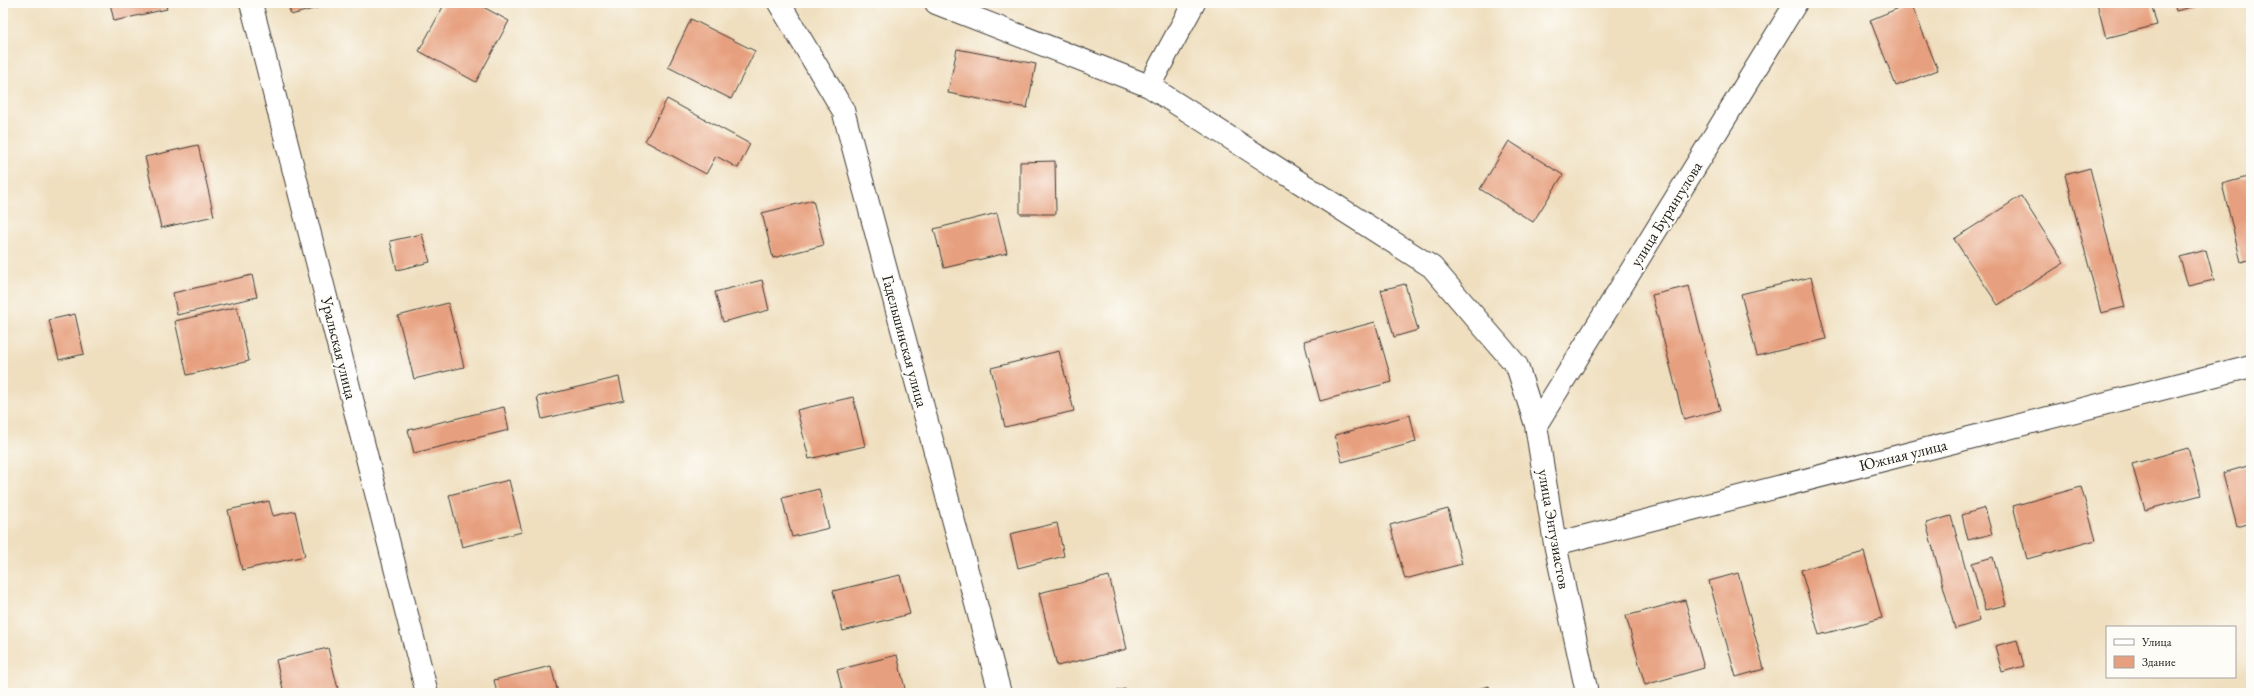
<svg xmlns="http://www.w3.org/2000/svg" width="2254" height="696" font-family="'EB Garamond',serif">
<style>
.building{fill:#e7a07f}
.lines{fill:none;stroke-linecap:round;stroke-linejoin:round}
.minor-casing{stroke:#3c3934;stroke-width:24}
.minor{stroke:#fff;stroke-width:22}
.labels{text-anchor:middle;dominant-baseline:central;stroke-width:4;stroke-linejoin:round;paint-order:stroke}
.street-label{font-size:16px;fill:#1c1c1c;stroke:#fdfcf7}
</style>
<rect width="100%" height="100%" fill="#fdfcf7"/>
<filter id="ink" filterUnits="userSpaceOnUse"><feTurbulence type="fractalNoise" baseFrequency=".025" numOctaves="2"/><feDisplacementMap in="SourceGraphic" scale="8" xChannelSelector="R" yChannelSelector="G"/><feConvolveMatrix kernelMatrix="1 2 1 2 8 2 1 2 1" color-interpolation-filters="sRGB"/></filter>
<filter id="wash" filterUnits="userSpaceOnUse"><feTurbulence type="fractalNoise" baseFrequency=".012" numOctaves="4" result="noise"/><feDisplacementMap in="SourceGraphic" scale="16" xChannelSelector="R" yChannelSelector="G"/><feGaussianBlur stdDeviation="0.9" result="paint"/><feColorMatrix in="noise" values="0 0 0 0 0 0 0 0 0 0 0 0 0 0 0 0 0 1.4 0 .05"/><feComposite in="paint" operator="in"/></filter>
<g filter="url(#wash)">
<rect width="100%" height="100%" fill="#efdfbf"/>
<g id="blocks">
<!-- building -->
<path class="building" d="M110,3H165L167,9L114,21Z
M288,3H328V5L291,15Z
M445,3H476L509,21L476,82L419,51Z
M1911,3L1938,70L1896,86L1870,20Z
M2097,3H2151L2157,25L2106,38Z
M2174,3H2195L2196,6L2176,11Z
M691,19L755,51L731,99L668,67Z
M957,49L1036,64L1027,108L948,93Z
M667,99L750,144L738,168L716,156L706,174L645,141Z
M1509,141L1563,175L1533,222L1480,189Z
M198,145L214,216L161,228L145,157Z
M1055,161L1056,214H1020V162Z
M2090,168L2125,307L2101,313L2065,175Z
M2251,176V259L2241,262L2222,184Z
M2021,196L2064,263L1998,305L1954,239Z
M813,200L824,245L773,258L762,213Z
M997,213L1007,253L944,268L934,229Z
M422,234L430,262L397,270L390,241Z
M2206,250L2214,280L2188,286L2180,257Z
M252,275L257,297L177,315L173,293Z
M1811,277L1826,339L1757,356L1741,294Z
M762,280L769,310L723,322L715,292Z
M1405,284L1418,330L1394,337L1381,290Z
M1689,286L1720,410L1684,420L1652,295Z
M448,303L464,367L414,379L398,316Z
M237,307L249,361L187,375L175,321Z
M75,314L84,354L59,360L49,320Z
M1375,322L1392,382L1320,401L1304,341Z
M1059,351L1074,411L1005,427L991,368Z
M619,377L624,400L542,419L537,397Z
M853,397L865,446L809,459L797,410Z
M504,407L509,430L414,453L408,430Z
M1410,415L1416,442L1342,462L1335,435Z
M2188,448L2201,495L2145,510L2132,464Z
M2251,465V523L2237,527L2223,473Z
M509,480L522,532L462,547L449,495Z
M2081,487L2096,540L2027,559L2013,506Z
M819,489L829,528L792,537L782,498Z
M269,501L273,516L295,511L305,556L242,570L228,510Z
M1985,508L1992,534L1968,540L1962,515Z
M1448,509L1462,564L1405,579L1390,525Z
M1951,516L1980,621L1955,629L1926,523Z
M1057,523L1064,556L1018,568L1010,534Z
M1864,552L1882,618L1819,635L1801,570Z
M1993,557L2006,605L1985,610L1972,563Z
M1738,573L1764,669L1736,677L1709,581Z
M900,575L910,614L843,631L833,591Z
M1109,576L1127,649L1057,666L1039,593Z
M1685,600L1704,668L1645,685L1626,616Z
M2017,640L2024,666L2002,672L1995,646Z
M328,648L339,693H284L276,660Z
M897,655L906,693H843L837,670Z
M551,666L558,693H497L494,680Z
M1489,686L1491,693H1464Z
M1125,689L1126,693H1112V692Z"/>
</g>
</g>
<g filter="url(#ink)">
<use href="#blocks" fill-opacity="0" stroke="#3c3934" stroke-width="1"/>
<g class="lines">
<defs>
<path id="minor" d="M251,3L427,693
M779,3L843,110L1000,693
M936,3L1149,86L1432,267L1517,366L1536,425L1555,544L1587,693
M1149,86L1194,3
M1536,425L1796,3
M1555,544L2251,366"/>
</defs>
<!-- minor casing -->
<use href="#minor" class="minor-casing"/>
<!-- minor -->
<use href="#minor" class="minor"/>
</g>
</g>
<g class="labels">
<!-- street labels -->
<g class="street-label">
<text transform="translate(1666 214) rotate(-58)">улица Бурангулова</text>
<text transform="translate(905 341) rotate(75)">Гадельшинская улица</text>
<text transform="translate(339 348) rotate(76)">Уральская улица</text>
<text transform="translate(1903 455) rotate(-14)">Южная улица</text>
<text transform="translate(1554 529) rotate(80)">улица Энтузиастов</text>
</g>
</g>
<!-- margin -->
<rect width="2254" height="696" fill="none" stroke="#fdfcf7" stroke-width="16"/>
<!-- legend -->
<rect x="2106" y="626" width="130" height="52" fill="#fdfcf7" stroke="#a3a29f"/>
<rect x="2114" y="639" width="20" height="6" fill="#ffffff" stroke="#a3a29f"/>
<text x="2142" y="646" font-size="12" fill="#1c1c1c">Улица</text>
<rect x="2114" y="656" width="20" height="12" fill="#e7a07f" stroke="#a3a29f"/>
<text x="2142" y="666" font-size="12" fill="#1c1c1c">Здание</text>
</svg>
